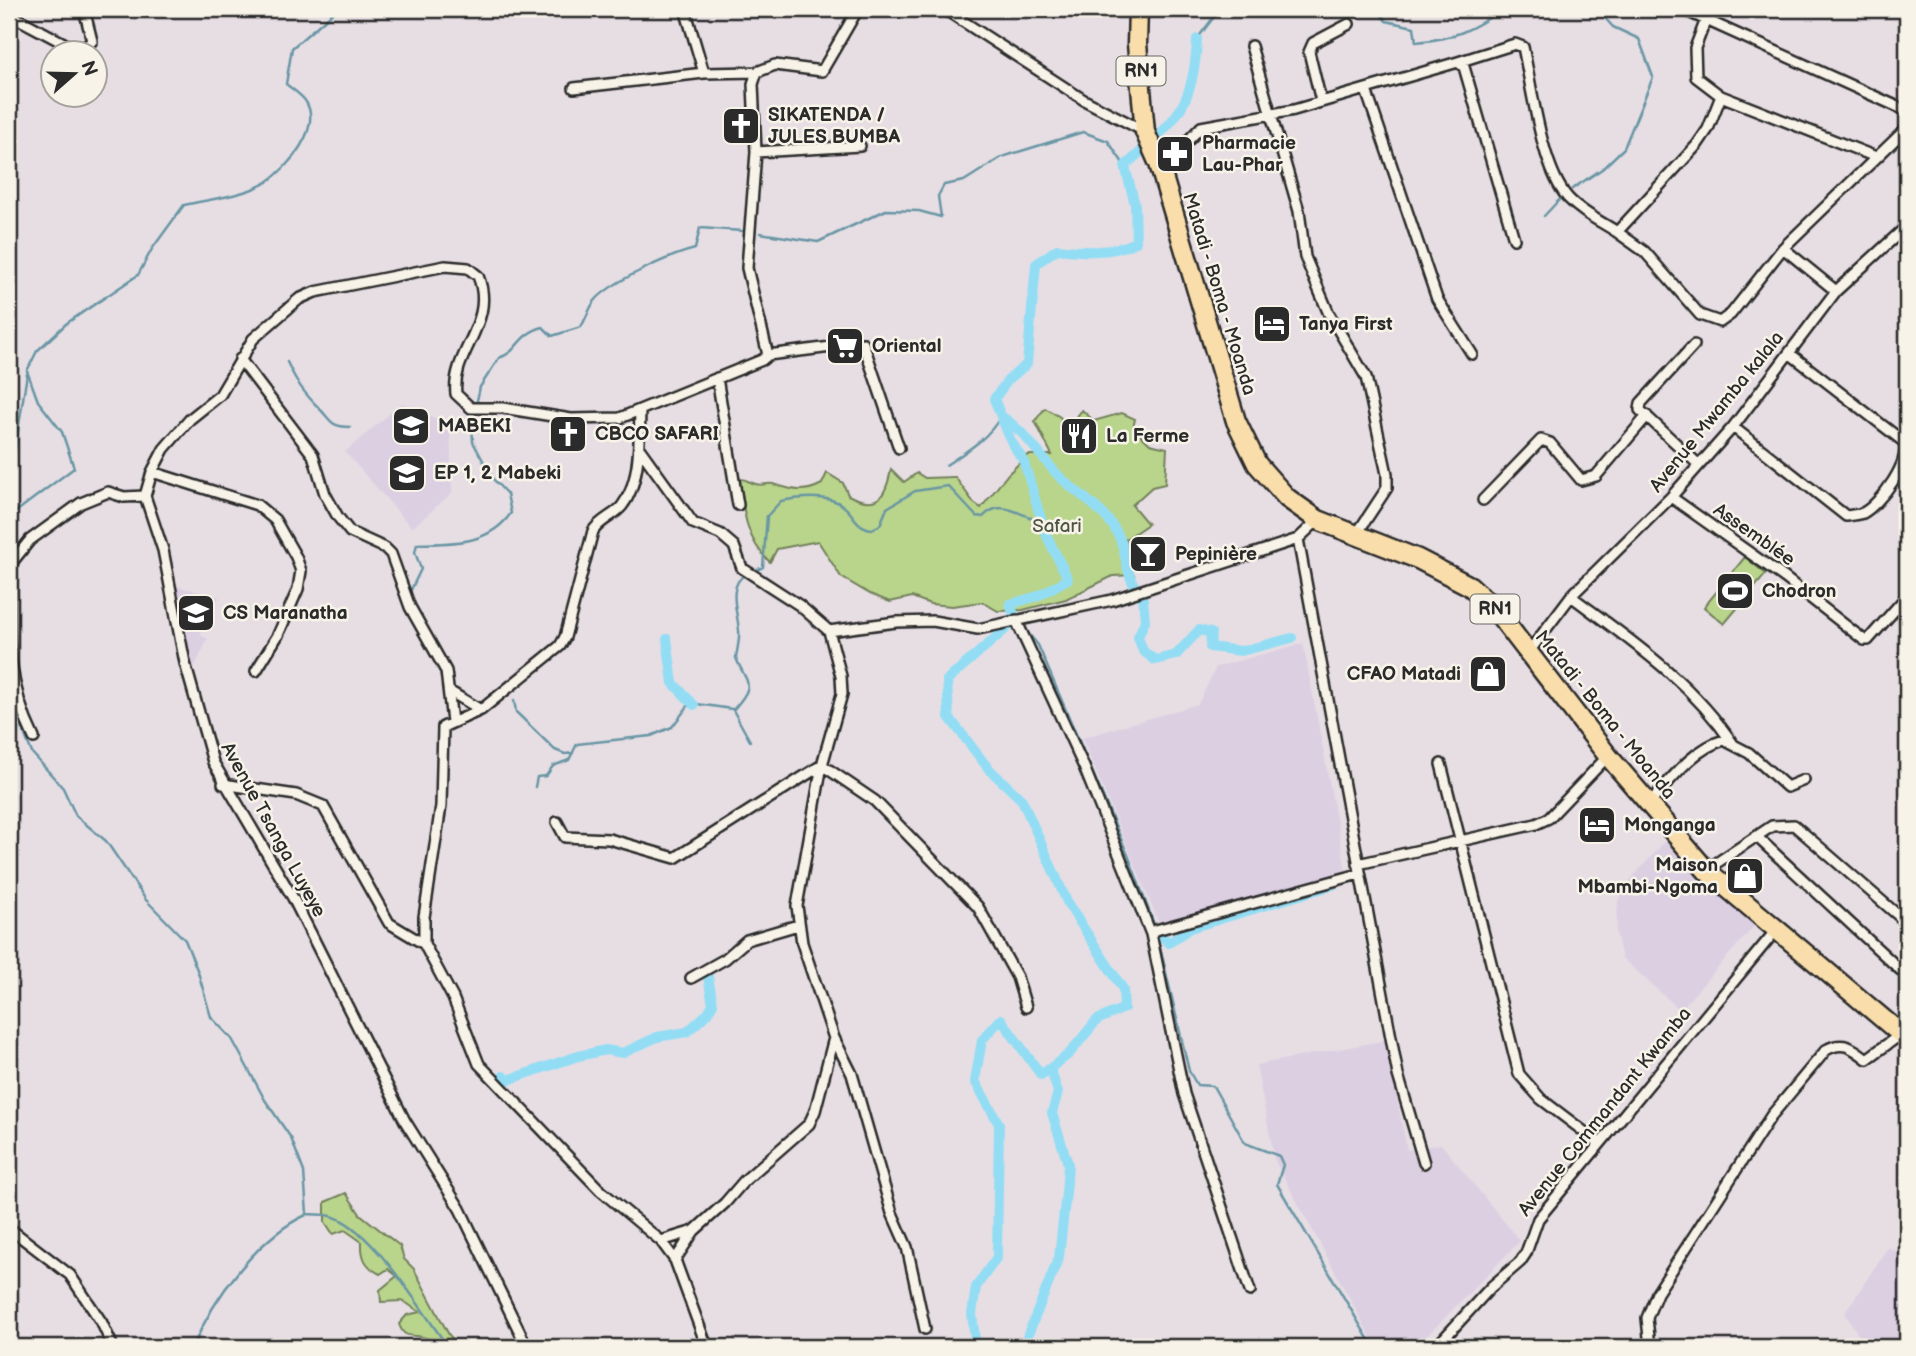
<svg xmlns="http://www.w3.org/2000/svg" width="1916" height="1356" font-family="'Balsamiq Sans',sans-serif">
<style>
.built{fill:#dccfe2}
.green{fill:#b9d48b;stroke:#72805b;stroke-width:2}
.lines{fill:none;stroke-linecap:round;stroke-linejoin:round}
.stream{stroke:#6996a4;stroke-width:2.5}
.canal{stroke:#93ddf4;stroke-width:10}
.street-casing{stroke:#2b2b2b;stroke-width:14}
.highway-casing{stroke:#2b2b2b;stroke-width:23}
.street{stroke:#f7f3e8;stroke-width:9}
.highway{stroke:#f9deab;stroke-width:18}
.labels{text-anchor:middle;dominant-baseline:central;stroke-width:5;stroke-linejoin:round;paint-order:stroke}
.shield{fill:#f7f3e8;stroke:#686764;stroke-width:2}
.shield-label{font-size:18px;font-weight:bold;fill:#2b2b2b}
.poi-label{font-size:19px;font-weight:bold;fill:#2b2b2b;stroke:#f7f3e8;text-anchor:start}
.street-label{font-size:19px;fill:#2b2b2b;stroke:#f7f3e8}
.park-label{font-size:19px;fill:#4e5543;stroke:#f7f3e8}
</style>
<rect width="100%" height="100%" fill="#e7dee4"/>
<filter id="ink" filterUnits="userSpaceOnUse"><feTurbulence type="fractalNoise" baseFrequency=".0143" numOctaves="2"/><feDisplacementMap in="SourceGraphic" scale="14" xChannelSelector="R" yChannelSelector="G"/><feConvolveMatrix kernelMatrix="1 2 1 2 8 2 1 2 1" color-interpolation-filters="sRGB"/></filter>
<g filter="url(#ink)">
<!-- built -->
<path class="built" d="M402,403L450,425L452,493L412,528L345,452Z
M176,586L219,597L200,635L208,639L195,666L185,663L180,635L188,631L185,630Z
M1303,643L1346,871L1159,923L1082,738L1198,704L1216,667Z
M1667,839L1759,921L1680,1010L1622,958L1616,933L1618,902L1623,888Z
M1386,1040L1407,1150L1441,1144L1520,1241L1416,1347H1376L1275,1161L1256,1065Z
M1888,1247L1907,1257V1347H1866L1845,1313Z"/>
<!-- green -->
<path class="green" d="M1045,408L1060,417L1067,428L1082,410L1094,421L1122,413L1135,419L1133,428L1150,444L1167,448L1165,484L1152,487L1132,505L1148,524L1126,539L1129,563L1134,575L1113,576L1066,599L1023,610L998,611L982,602L952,606L930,604L912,597L890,602L870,594L841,577L818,541L777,549L770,562C746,541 743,510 740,479C748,479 749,483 756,484C761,486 767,483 773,484C793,490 803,494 822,484L827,473L843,483L848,495C878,510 886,497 891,469L904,482L917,473L925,478L955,477L974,503L981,508L1008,474L1028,455H1052L1035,421Z
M1745,557L1766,574L1724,624L1704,607Z
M346,1193L360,1214L400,1246L404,1259L414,1269L449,1335L461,1347C437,1347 439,1340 422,1337C410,1334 404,1339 399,1324L407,1315L420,1312L403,1301L381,1302L380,1290L397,1276L388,1269L380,1274C366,1267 361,1258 362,1242L345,1230L333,1234L325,1222V1202Z"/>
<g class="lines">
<!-- stream -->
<path class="stream" d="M1378,9L1386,21L1414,27L1416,42C1454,39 1472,30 1503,9
M1197,39L1220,9
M1572,189L1602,169L1624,148L1653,77L1639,39L1613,27L1597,9
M1544,216L1559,200
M760,233L818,242L886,210L919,211L941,217L938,196L944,185L964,181L1002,157L1083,132L1108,141L1125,166
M287,362C297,383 303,392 319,408C331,420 330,427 350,427
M476,405L480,387L499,358C519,352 516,335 543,327L552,336L581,327C586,319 589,309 594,302C609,282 671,255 695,249L700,228L742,231
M946,465C967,451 988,439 1001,416
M9,488L27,374
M9,517L74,468L62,432L38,401L27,371L37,351L67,323L138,275L152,249L184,205C210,199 244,196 267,182C288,168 322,128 306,102C302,95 292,89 286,84L292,48L337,9
M752,572L763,567L767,516L781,501C798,498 827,494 842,505C855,514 855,527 872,529L880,525L887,508L915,491L948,486L976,516L983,517C1002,497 1020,516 1043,522
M746,574C726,585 738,613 739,631C740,640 737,649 736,658C747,685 757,683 733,710L750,741
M409,594L421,569L415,552L417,544C453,543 489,545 511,513L507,494L493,479L473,442L472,423
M1023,627L1038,645L1128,855L1155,927
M9,695L32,753L63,788L76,816L106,841L146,900L185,940L198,972L211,1017L232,1039L265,1100L291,1138L304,1172L307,1214C316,1215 327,1214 334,1217C373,1230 424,1314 448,1347
M514,700L516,712L555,750L565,754L573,753
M535,787L537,777L546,776L553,766L569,760L577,744L651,736L672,727L688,706L697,704L732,709
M1157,934L1189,1071L1197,1085L1213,1086L1245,1143L1279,1156L1283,1165L1277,1184L1373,1347
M193,1347C213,1298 258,1237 306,1215"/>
<!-- canal -->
<path class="canal" d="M1001,416C1026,432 1037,453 1057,474C1077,495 1108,510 1120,539C1127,555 1125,570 1134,585
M1143,599L1145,621L1138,637L1143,651L1155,660L1176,655L1199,630L1211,633L1210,647L1241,651L1292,638
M667,639L673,683L694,705
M1156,930L1169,943L1190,928L1333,885
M503,1076L508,1080L578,1056L606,1050L623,1053L657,1037L687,1032L707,1014L713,1004L708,977
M976,1347L972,1314L976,1287L997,1257L999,1124L975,1081L982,1040L1001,1019L1041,1075L1069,1054L1097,1020L1124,1008L1123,989L1068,904L1022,800L988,768L949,717L947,680L1016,620L1010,604L1038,596L1068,579L1045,532L1024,462L1011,441L994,399L1008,380L1027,364L1036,264L1057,249C1084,252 1112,254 1136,242L1135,205L1125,166C1174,121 1194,110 1197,39
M1023,1347L1059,1257L1066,1193L1068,1164L1052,1113L1058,1092L1050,1068"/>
<defs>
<path id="street" d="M685,9L704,73L757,72L775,65L822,71L858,9
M944,9L1084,100L1144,131
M1682,9L1907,111
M1710,9L1695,48L1696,77L1721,96L1708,129L1697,145L1617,232L1645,252L1700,315L1720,322L1731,314L1783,248L1907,128
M242,10L244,9
M9,14L73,48L83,49L92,41L84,9
M1251,46L1299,211L1305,257L1329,314L1366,377L1387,474V488L1356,535
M1458,62L1515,44L1523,47C1532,87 1541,168 1568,198C1582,213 1600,221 1617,232
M757,72L753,84L756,152L747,268L768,355
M574,88L704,73
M1366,90L1437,299L1472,354
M1721,96L1876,157
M1321,101L1309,52L1313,43L1349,24
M756,152L860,146
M1161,169L1201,127L1294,110L1458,62L1464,67L1514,239
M1783,248L1836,291
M1694,345L1641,403L1640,410L1699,465
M768,355L863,343L899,448
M240,359L313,455L325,494L338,517L350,532L385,548L391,554L410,607L446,671L452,722
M717,378L738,505
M640,410C639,439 641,482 622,506C614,516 601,519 593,531L565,637L560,646L481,710L443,727L441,806L424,917V944L453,998L479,1064L600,1190L661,1241L675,1260L707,1347
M1733,427L1846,516C1852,515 1857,515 1863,513C1880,504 1912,461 1904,442L1789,353
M639,448L693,523L720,534L734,546L742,568L799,605L829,631L896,622L933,621L978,629L1112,600L1298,539L1318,520
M152,472L257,505L275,520L296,557L301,571L298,589L278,635L256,671
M1671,497L1785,578L1864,640H1868L1907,596
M1483,500L1541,440L1550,443L1581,480L1596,476L1647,416
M1298,539L1398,1075L1424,1163
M9,566L30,540L81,503L108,492L124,497L145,496
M10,566C9,631 4,677 34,738
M1571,596C1631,641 1691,681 1733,744
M1016,620L1084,767L1151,934L1184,1094L1250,1291
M1528,653L1571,596L1671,497L1733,427L1836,291L1907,226
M449,691L481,710
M1441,764L1519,1074L1541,1099L1599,1143
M223,784L296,795L323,806L389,923L424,944
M1649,804C1670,781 1692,749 1724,740L1749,753L1787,787L1804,780
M557,822L565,837L609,839L675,858L822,765L842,694L841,676L829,631
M1757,837L1907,976
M1358,864L1536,824L1549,818L1608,756
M1706,870L1772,826L1794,825L1907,923
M1151,934L1156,930L1359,874
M691,978L725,959L747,940L798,925
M834,1038L852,1074L892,1213L907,1247L925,1329
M9,1228L70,1275L102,1323L113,1347
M661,1241L694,1231
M675,1260L694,1231L725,1203L744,1181L809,1124L815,1111L834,1038L802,943L797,906L822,765L875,801L978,907L1017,977L1026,1007
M527,1347L460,1209L405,1121L293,898L213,762L185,663L163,550L145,496L152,472L164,449L190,419L220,395L253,339L299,299L315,292L445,266L468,268L478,276C497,323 451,352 456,394L471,408H503L571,419L620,418L762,360L768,355
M1436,1347L1491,1287L1520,1262L1526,1253L1538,1219L1777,929
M1650,1347L1647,1318L1657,1293L1771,1116L1826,1050C1843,1040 1853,1048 1867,1059L1904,1032"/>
<path id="highway" d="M1138,9L1137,44L1145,132L1159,164L1236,421L1257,464L1287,498L1318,520L1418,559L1470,586L1494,608L1608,756L1706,870L1907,1039"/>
</defs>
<!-- street casing -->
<use href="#street" class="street-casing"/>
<!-- highway casing -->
<use href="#highway" class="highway-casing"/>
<!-- street -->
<use href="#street" class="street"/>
<!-- highway -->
<use href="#highway" class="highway"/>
</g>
</g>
<!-- icons -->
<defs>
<symbol id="church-square" viewBox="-11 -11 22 22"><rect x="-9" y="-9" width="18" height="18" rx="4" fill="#2b2b2b" stroke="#f7f3e8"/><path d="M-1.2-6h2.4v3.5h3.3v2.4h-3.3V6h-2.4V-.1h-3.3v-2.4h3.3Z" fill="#fff"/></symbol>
<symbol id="pharmacy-square" viewBox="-11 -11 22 22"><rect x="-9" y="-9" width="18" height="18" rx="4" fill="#2b2b2b" stroke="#f7f3e8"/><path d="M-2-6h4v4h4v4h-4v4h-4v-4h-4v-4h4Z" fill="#fff"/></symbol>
<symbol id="hotel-square" viewBox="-11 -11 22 22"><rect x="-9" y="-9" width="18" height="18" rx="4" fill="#2b2b2b" stroke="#f7f3e8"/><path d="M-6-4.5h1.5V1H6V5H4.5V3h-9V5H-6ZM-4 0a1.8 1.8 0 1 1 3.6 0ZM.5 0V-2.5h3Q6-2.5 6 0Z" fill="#fff"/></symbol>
<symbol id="supermarket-square" viewBox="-11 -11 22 22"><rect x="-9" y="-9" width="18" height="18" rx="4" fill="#2b2b2b" stroke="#f7f3e8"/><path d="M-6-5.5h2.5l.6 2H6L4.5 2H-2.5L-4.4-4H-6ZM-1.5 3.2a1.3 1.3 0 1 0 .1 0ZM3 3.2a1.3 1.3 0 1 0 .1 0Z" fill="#fff"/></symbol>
<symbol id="school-square" viewBox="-11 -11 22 22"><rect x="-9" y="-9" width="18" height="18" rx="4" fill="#2b2b2b" stroke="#f7f3e8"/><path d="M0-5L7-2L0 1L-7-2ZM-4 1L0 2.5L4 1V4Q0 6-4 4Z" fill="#fff"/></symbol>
<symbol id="restaurant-square" viewBox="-11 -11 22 22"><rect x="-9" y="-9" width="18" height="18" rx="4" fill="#2b2b2b" stroke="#f7f3e8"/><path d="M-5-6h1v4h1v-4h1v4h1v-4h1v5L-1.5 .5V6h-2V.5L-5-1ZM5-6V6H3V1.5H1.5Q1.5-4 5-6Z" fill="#fff"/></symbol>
<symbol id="bar-square" viewBox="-11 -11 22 22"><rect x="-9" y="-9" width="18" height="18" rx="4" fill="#2b2b2b" stroke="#f7f3e8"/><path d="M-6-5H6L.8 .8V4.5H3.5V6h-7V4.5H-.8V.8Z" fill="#fff"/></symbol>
<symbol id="stadium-square" viewBox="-11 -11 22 22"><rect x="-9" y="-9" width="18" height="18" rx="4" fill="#2b2b2b" stroke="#f7f3e8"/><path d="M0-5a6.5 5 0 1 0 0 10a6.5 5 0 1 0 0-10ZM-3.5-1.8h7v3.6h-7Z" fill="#fff"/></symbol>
<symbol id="shop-square" viewBox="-11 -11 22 22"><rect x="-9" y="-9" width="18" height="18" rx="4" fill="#2b2b2b" stroke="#f7f3e8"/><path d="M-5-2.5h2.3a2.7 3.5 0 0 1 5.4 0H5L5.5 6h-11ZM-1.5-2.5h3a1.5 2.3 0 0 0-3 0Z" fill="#fff"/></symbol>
</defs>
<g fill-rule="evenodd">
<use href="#church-square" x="719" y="104" width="44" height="44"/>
<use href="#pharmacy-square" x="1153" y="132" width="44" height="44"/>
<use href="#hotel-square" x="1250" y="302" width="44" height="44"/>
<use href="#supermarket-square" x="823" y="324" width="44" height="44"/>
<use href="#school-square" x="389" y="404" width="44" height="44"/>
<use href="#church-square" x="546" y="412" width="44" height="44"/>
<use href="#restaurant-square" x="1057" y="414" width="44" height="44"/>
<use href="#school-square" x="385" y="451" width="44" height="44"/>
<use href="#bar-square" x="1126" y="532" width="44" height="44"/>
<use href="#stadium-square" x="1713" y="569" width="44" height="44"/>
<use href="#school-square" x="174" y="591" width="44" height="44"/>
<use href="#shop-square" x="1466" y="652" width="44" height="44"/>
<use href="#hotel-square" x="1575" y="803" width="44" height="44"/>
<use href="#shop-square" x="1723" y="854" width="44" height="44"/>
</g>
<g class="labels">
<!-- shield labels -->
<g class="shield">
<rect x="1116.5" y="56.5" width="49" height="29" rx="5"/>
<rect x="1470.5" y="594.5" width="49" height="29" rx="5"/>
</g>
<g class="shield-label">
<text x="1141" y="71">RN1</text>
<text x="1495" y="609">RN1</text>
</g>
<!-- poi labels -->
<g class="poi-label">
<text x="768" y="115">SIKATENDA /<tspan x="768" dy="22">JULES BUMBA</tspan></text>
<text x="1202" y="143">Pharmacie<tspan x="1202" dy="22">Lau-Phar</tspan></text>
<text x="1299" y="324">Tanya First</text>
<text x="872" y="346">Oriental</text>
<text x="438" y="426">MABEKI</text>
<text x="595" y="434">CBCO SAFARI</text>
<text x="1106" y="436">La Ferme</text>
<text x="434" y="473">EP 1, 2 Mabeki</text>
<text x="1175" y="554">Pepinière</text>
<text x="1762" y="591">Chodron</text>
<text x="223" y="613">CS Maranatha</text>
<text x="1461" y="674" text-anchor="end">CFAO Matadi</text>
<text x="1624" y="825">Monganga</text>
<text x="1718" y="865" text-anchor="end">Maison<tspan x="1718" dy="22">Mbambi-Ngoma</tspan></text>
</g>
<!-- street labels -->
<g class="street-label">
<text transform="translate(1219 294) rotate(73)">Matadi - Boma - Moanda</text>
<text transform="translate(1717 412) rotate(-51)">Avenue Mwamba kalala</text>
<text transform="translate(1754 535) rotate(35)">Assemblée</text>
<text transform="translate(1605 715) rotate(51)">Matadi - Boma - Moanda</text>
<text transform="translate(273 830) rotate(61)">Avenue Tsanga Luyeye</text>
<text transform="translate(1605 1112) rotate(-51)">Avenue Commandant Kwamba</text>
</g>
<!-- park labels -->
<g class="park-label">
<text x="1057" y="526">Safari</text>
</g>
</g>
<!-- margin -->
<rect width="1916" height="1356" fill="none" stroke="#f7f3e8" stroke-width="35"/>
<rect x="18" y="18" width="1881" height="1321" fill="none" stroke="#2b2b2b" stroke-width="2.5" filter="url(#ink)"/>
<!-- north arrow -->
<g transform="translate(74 74) rotate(70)"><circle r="33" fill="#f7f3e8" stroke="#a5a39c" stroke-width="2"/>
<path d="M0-5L12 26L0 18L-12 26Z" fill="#2b2b2b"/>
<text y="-10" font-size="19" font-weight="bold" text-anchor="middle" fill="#2b2b2b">N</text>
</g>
</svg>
